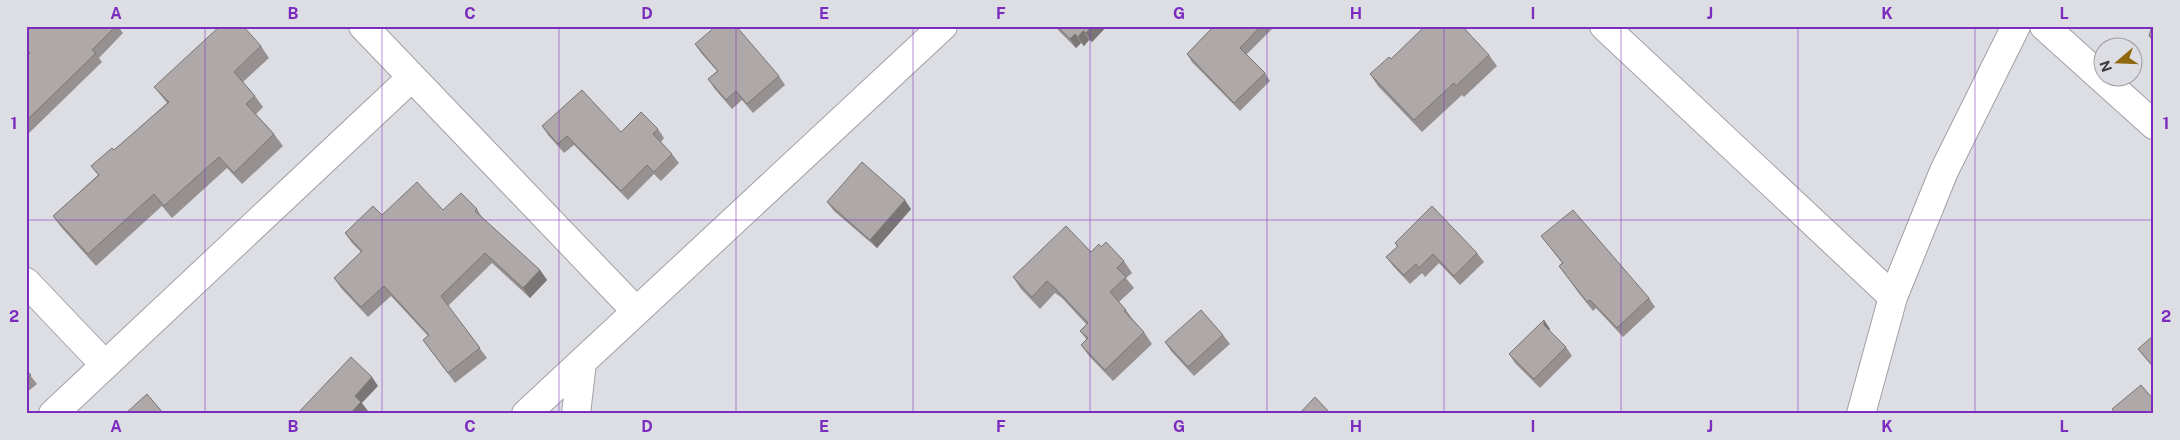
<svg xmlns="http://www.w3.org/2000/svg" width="2180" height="440" font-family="'Public Sans',sans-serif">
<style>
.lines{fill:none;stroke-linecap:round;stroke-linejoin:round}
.minor-casing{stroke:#a0a1a6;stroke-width:30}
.minor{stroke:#fff;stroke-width:28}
.wall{fill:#969090}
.shaded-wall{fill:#7a7676}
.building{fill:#aea8a8;stroke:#7a7676}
.grid{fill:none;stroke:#7b2cbf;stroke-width:1;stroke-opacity:0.55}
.neatline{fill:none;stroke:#7b2cbf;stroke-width:2}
.grid-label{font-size:16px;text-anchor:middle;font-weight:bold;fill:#7b2cbf}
</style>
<rect width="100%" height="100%" fill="#dddee3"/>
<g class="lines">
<defs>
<path id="minor" d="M363,26L636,311
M1604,26L1893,297
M2044,26L2154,125
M26,282L105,365
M53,414L411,78
M526,414L943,26
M576,414L582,362
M1861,414L1893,297L1944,171L2016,26"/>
</defs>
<!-- minor casing -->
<use href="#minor" class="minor-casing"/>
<!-- minor -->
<use href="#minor" class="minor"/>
</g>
<!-- wall -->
<path class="wall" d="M26,26H123L120,29L123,33L99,58L102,62L26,136V57L29,54L26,51Z
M1056,26H1107L1092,42L1089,40L1084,46L1081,43L1076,48L1059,31Z
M1214,26H1275L1246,55L1265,73L1270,81L1240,111L1192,62L1187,54Z
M2154,26V43L2149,36Z
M695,44L779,76L785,85L753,113L742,100L732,109L714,88L708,79L717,71L701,53Z
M261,46L269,58L243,82L255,96L263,107L256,114L274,134L283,146L242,184L227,168L172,218L162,206L96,266L61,227L53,216L98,175L91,166L114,150L167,103L154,87Z
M1489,55L1497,66L1464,97L1462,95L1422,132L1378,86L1370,74L1391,59Z
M542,126L621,132L658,129L664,138L661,142L672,154L679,163L661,181L654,174L628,200L574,145L564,153L548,135Z
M827,202L911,209L877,248L834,211Z
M477,209L483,219L540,270L547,280L530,298L492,263L448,306L487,358L455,383L423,340L428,336L391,296L368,317L341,288L334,278L361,252L352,243L345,233L382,215L443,210Z
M1541,236L1649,298L1655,307L1623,337L1596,308L1593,311L1578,292L1559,266L1562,263Z
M1395,243L1477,253L1484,262L1460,285L1439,263L1425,277L1422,273L1410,284L1393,266L1386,257L1397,247Z
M1101,247L1124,261L1132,273L1126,278L1134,288L1119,302L1126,310L1134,321L1144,332L1152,344L1113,381L1089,356L1081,345L1087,340L1080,331L1087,325L1062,298L1055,293L1040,309L1021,289L1013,277L1091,252Z
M1544,320L1550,329V331L1566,347L1572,356L1540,388L1515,363L1509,354Z
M1223,335L1230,344L1194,376L1171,351L1165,342Z
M2154,335V368L2145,358L2138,349Z
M26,370L37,384L26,393Z"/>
<!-- shaded-wall -->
<path class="shaded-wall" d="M1092,26H1107L1092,42L1086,33Z
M1083,31L1089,40L1084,46L1078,37Z
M1075,34L1081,43L1076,48L1070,39Z
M905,200L911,209L877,248L870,240Z
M540,270L547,280L530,298L523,288Z
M1544,320L1550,329V334L1544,325Z
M372,377L378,386L362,403L368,411L365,414H350L355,396Z"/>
<!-- building -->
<path class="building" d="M26,26H116L92,50L96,53L26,121V57L30,53L26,49Z
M220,26H243L261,46L234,72L255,96L246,104L274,134L234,173L219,157L164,206L154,194L88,254L53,216L99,175L91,166L112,148L114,150L169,102L154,87Z
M716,26H736L779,76L747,104L736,91L726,100L708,79L718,71L695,44Z
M1057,26H1092L1086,33L1083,31L1078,37L1075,34L1070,39Z
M1214,26H1261L1240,48L1265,73L1234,103L1187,54Z
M1425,26H1462L1489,55L1456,86L1454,83L1414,120L1370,74L1389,57L1391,59Z
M2152,26H2154V38L2149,36Z
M582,90L621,132L641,112L658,129L653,134L672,154L654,172L647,165L621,191L567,136L558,144L542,126Z
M862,162L905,200L870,240L827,202Z
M417,182L443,210L461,193L477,209L475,211L540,270L523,288L485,253L441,296L480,348L448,373L423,340L429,335L384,286L361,307L334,278L362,251L345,233L373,206L382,215Z
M1432,206L1477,253L1454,276L1433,254L1419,268L1416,264L1404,275L1386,257L1398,246L1395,243Z
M1573,210L1649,298L1617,328L1590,300L1587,302L1559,266L1563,263L1541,236Z
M1066,226L1091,252L1099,244L1101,247L1106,242L1124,261L1117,268L1126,277L1110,292L1126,310L1124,311L1144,332L1105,370L1081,345L1088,338L1080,331L1088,323L1054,287L1047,281L1032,297L1013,277Z
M1201,310L1223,335L1188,367L1165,342Z
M1544,320V325L1566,347L1534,379L1509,354Z
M2154,335V365L2153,366L2138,349Z
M351,357L372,377L355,396L361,402L350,414H297Z
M26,370L31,375L26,379Z
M2141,385L2154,400V414H2116L2112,409Z
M147,394L164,414H125Z
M1315,397L1331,414H1299Z
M1282,411L1285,414H1279Z"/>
<!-- grid -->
<path class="grid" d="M205,26V414M382,26V414M559,26V414M736,26V414M913,26V414M1090,26V414M1267,26V414M1444,26V414M1621,26V414M1798,26V414M1975,26V414M26,220H2154"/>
<!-- border -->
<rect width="2180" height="440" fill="none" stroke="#dddee3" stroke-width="55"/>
<!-- north arrow -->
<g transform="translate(2118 62) rotate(251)"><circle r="24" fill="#dddee3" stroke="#9d9da1"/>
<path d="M0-4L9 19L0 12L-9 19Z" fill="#90680f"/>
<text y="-8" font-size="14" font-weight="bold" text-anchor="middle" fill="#3c3c3e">N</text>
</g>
<rect x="28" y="28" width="2124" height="384" class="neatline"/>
<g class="grid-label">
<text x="116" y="19">A</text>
<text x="293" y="19">B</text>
<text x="470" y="19">C</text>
<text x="647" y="19">D</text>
<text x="824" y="19">E</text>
<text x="1001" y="19">F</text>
<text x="1179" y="19">G</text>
<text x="1356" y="19">H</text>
<text x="1533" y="19">I</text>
<text x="1710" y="19">J</text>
<text x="1887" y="19">K</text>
<text x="2064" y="19">L</text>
<text x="14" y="129">1</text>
<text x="2166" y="129">1</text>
<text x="14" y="322">2</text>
<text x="2166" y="322">2</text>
<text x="116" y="432">A</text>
<text x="293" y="432">B</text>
<text x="470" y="432">C</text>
<text x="647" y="432">D</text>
<text x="824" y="432">E</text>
<text x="1001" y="432">F</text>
<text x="1179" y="432">G</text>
<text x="1356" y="432">H</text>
<text x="1533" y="432">I</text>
<text x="1710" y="432">J</text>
<text x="1887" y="432">K</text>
<text x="2064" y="432">L</text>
</g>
</svg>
